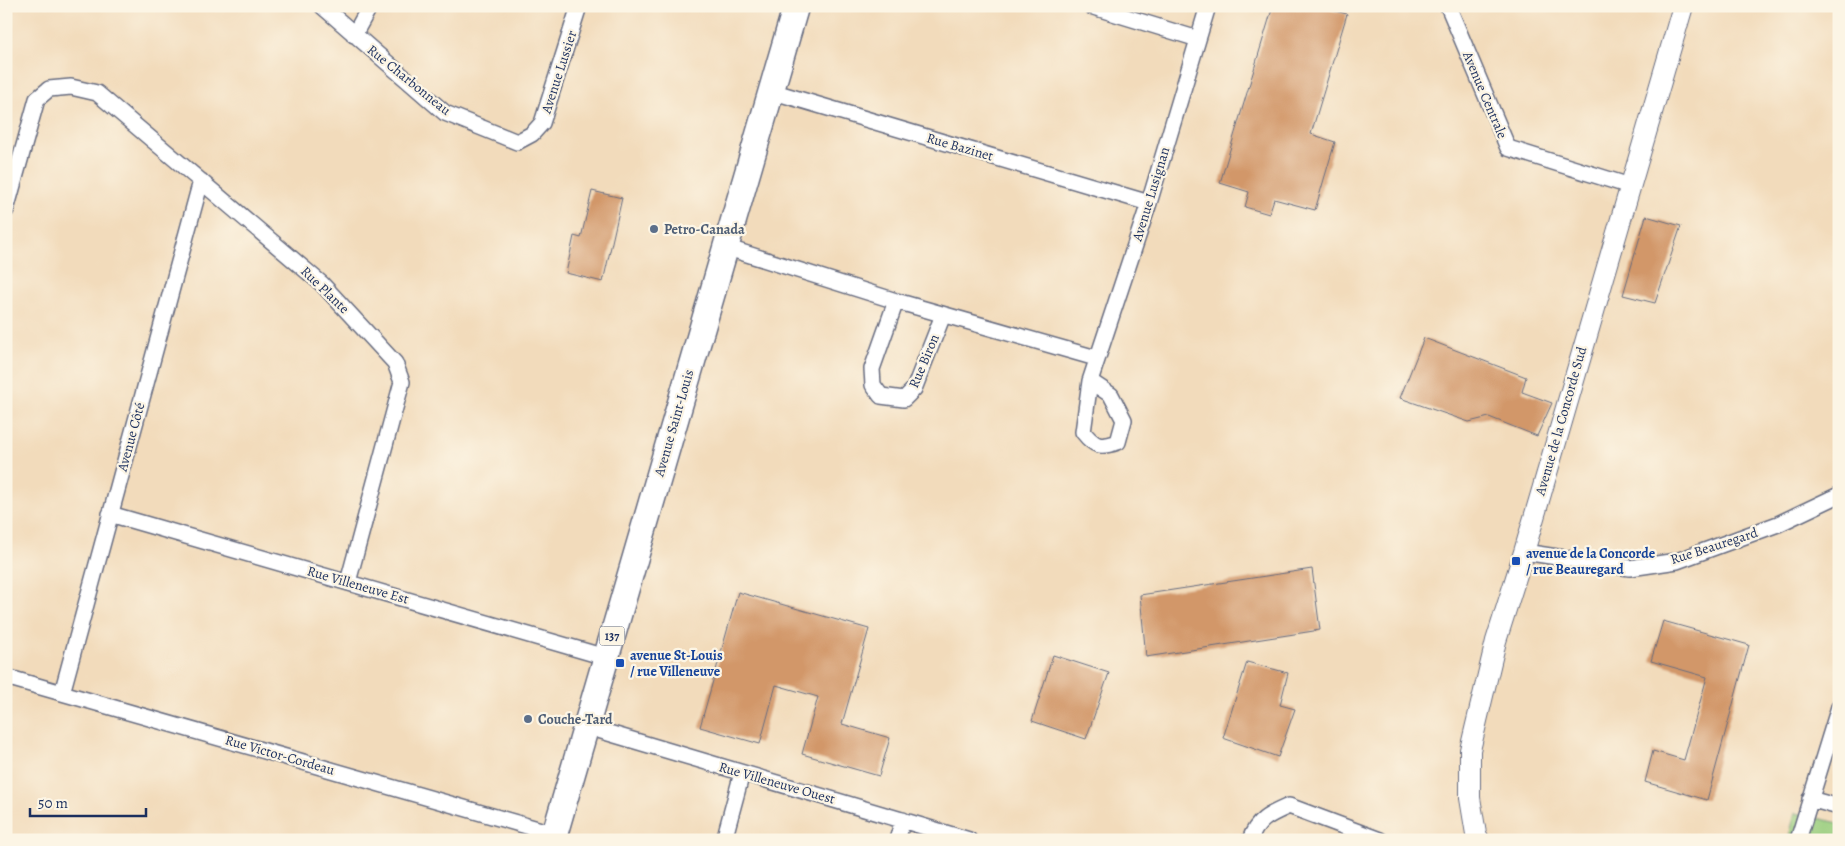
<svg xmlns="http://www.w3.org/2000/svg" width="1845" height="846" font-family="Alegreya,serif">
<style>
.green{fill:#99cd7e;stroke:#5a7e6e}
.building{fill:#d29769}
.lines{fill:none;stroke-linecap:round;stroke-linejoin:round}
.minor-casing{stroke:#666b7f;stroke-width:18}
.tertiary-casing{stroke:#666b7f;stroke-width:22}
.primary-casing{stroke:#666b7f;stroke-width:28}
.minor{stroke:#fff;stroke-width:15}
.tertiary{stroke:#fff;stroke-width:20}
.primary{stroke:#fff;stroke-width:25}
.service-dot{fill:#5c6f8a;stroke:#fcf5e5;stroke-width:2}
.transit-dot{fill:#1a4fb4;stroke:#fcf5e5;stroke-width:2}
.labels{text-anchor:middle;dominant-baseline:central;stroke-width:4.5;stroke-linejoin:round;paint-order:stroke}
.shield{fill:#fcf5e5;stroke:#5e6a86;stroke-width:1}
.shield-label{font-size:12px;font-weight:bold;fill:#1b2f5e}
.street-label{font-size:14px;fill:#1b2f5e;stroke:#fcf5e5}
.service-label{font-size:14px;font-weight:bold;fill:#4e5e75;stroke:#fcf5e5;text-anchor:start}
.transit-label{font-size:14px;font-weight:bold;fill:#164399;stroke:#fcf5e5;text-anchor:start}
</style>
<rect width="100%" height="100%" fill="#fcf5e5"/>
<filter id="ink" filterUnits="userSpaceOnUse"><feTurbulence type="fractalNoise" baseFrequency=".02" numOctaves="2"/><feDisplacementMap in="SourceGraphic" scale="10" xChannelSelector="R" yChannelSelector="G"/><feConvolveMatrix kernelMatrix="1 2 1 2 8 2 1 2 1" color-interpolation-filters="sRGB"/></filter>
<filter id="wash" filterUnits="userSpaceOnUse"><feTurbulence type="fractalNoise" baseFrequency=".0096" numOctaves="4" result="noise"/><feDisplacementMap in="SourceGraphic" scale="20" xChannelSelector="R" yChannelSelector="G"/><feGaussianBlur stdDeviation="1.12" result="paint"/><feColorMatrix in="noise" values="0 0 0 0 0 0 0 0 0 0 0 0 0 0 0 0 0 1.4 0 .05"/><feComposite in="paint" operator="in"/></filter>
<g filter="url(#wash)">
<rect width="100%" height="100%" fill="#f2dbbb"/>
<!-- green -->
<path class="green" d="M1795,813L1839,823V840H1788Z"/>
<g id="blocks">
<!-- building -->
<path class="building" d="M1273,6H1332L1331,10L1347,14L1311,134L1335,142L1315,210L1274,199L1269,214L1245,207L1249,192L1220,183Z
M592,191L622,198L603,282L566,273L574,236L581,238Z
M1646,216L1681,226L1655,303L1623,295Z
M1424,338L1526,377L1522,392L1552,403L1537,436L1489,417L1469,422L1400,398Z
M1312,569L1320,630L1146,657L1140,595Z
M738,592L869,629L842,724L890,738L879,776L802,754L818,697L776,685L760,744L700,727Z
M1663,621L1749,645L1707,800L1645,782L1653,751L1684,760L1707,677L1651,661Z
M1053,655L1109,673L1086,739L1032,721Z
M1247,662L1288,673L1280,705L1295,709L1278,757L1223,738Z"/>
</g>
</g>
<g filter="url(#ink)">
<use href="#blocks" fill-opacity="0" stroke="#666b7f" stroke-width="1"/>
<g class="lines">
<defs>
<path id="minor" d="M322,6L445,113L517,142L532,134L542,123L579,6
M1090,6L1198,39
M1448,6L1508,148L1630,186
M354,35L370,6
M771,91L1149,203
M6,210L37,99L49,89L71,87L97,93L322,284L395,363L402,382L348,582
M725,247L896,301L1096,358
M896,301L872,369L873,385L881,396L904,399L914,389L943,315
M1090,381L1111,395L1124,420L1118,442C1100,448 1095,447 1083,432L1090,381L1149,203L1208,6
M110,514L605,657
M1524,552L1630,568L1677,561L1778,524L1839,495
M6,677L555,834
M62,693L201,181
M585,726L969,840
M1810,799L1839,807
M724,840L742,773
M897,840L903,820
M1250,840C1257,819 1271,814 1289,806L1380,840
M1798,840L1839,707"/>
<path id="tertiary" d="M1479,840L1476,834L1470,798V750L1496,641L1524,552L1683,6"/>
<path id="primary" d="M553,840L796,6"/>
</defs>
<!-- minor casing -->
<use href="#minor" class="minor-casing"/>
<!-- tertiary casing -->
<use href="#tertiary" class="tertiary-casing"/>
<!-- primary casing -->
<use href="#primary" class="primary-casing"/>
<!-- minor -->
<use href="#minor" class="minor"/>
<!-- tertiary -->
<use href="#tertiary" class="tertiary"/>
<!-- primary -->
<use href="#primary" class="primary"/>
</g>
</g>
<!-- markers -->
<g class="service-dot">
<circle cx="654" cy="229" r="5"/>
<circle cx="528" cy="719" r="5"/>
</g>
<g class="transit-dot">
<rect x="1511" y="556" width="10" height="10" rx="2.5"/>
<rect x="615" y="658" width="10" height="10" rx="2.5"/>
</g>
<g class="labels">
<!-- shield labels -->
<rect class="shield" x="599.5" y="626.5" width="25" height="19" rx="4"/>
<g class="shield-label">
<text x="612" y="636">137</text>
</g>
<!-- street labels -->
<g class="street-label">
<text transform="translate(559 72) rotate(-72)">Avenue Lussier</text>
<text transform="translate(409 80) rotate(39)">Rue Charbonneau</text>
<text transform="translate(1485 95) rotate(67)">Avenue Centrale</text>
<text transform="translate(960 147) rotate(16)">Rue Bazinet</text>
<text transform="translate(1151 194) rotate(-73)">Avenue Lusignan</text>
<text transform="translate(325 290) rotate(44)">Rue Plante</text>
<text transform="translate(924 361) rotate(-67)">Rue Biron</text>
<text transform="translate(1561 421) rotate(-74)">Avenue de la Concorde Sud</text>
<text transform="translate(674 423) rotate(-74)">Avenue Saint-Louis</text>
<text transform="translate(131 437) rotate(-75)">Avenue Côté</text>
<text transform="translate(1714 546) rotate(-18)">Rue Beauregard</text>
<text transform="translate(358 585) rotate(16)">Rue Villeneuve Est</text>
<text transform="translate(280 755) rotate(16)">Rue Victor-Cordeau</text>
<text transform="translate(777 783) rotate(16)">Rue Villeneuve Ouest</text>
</g>
<!-- service labels -->
<g class="service-label">
<text x="664" y="229">Petro-Canada</text>
<text x="538" y="719">Couche-Tard</text>
</g>
<!-- transit labels -->
<g class="transit-label">
<text x="1526" y="553">avenue de la Concorde<tspan x="1526" dy="16">/ rue Beauregard</tspan></text>
<text x="630" y="655">avenue St-Louis<tspan x="630" dy="16">/ rue Villeneuve</tspan></text>
</g>
</g>
<!-- margin -->
<rect width="1845" height="846" fill="none" stroke="#fcf5e5" stroke-width="25"/>
<!-- scale -->
<path d="M30 808v8h116v-8" fill="none" stroke="#1b2f5e" stroke-width="2.5"/>
<text x="38" y="808" font-size="15" fill="#1b2f5e" stroke="#fcf5e5" stroke-width="4" paint-order="stroke">50 m</text>
</svg>
